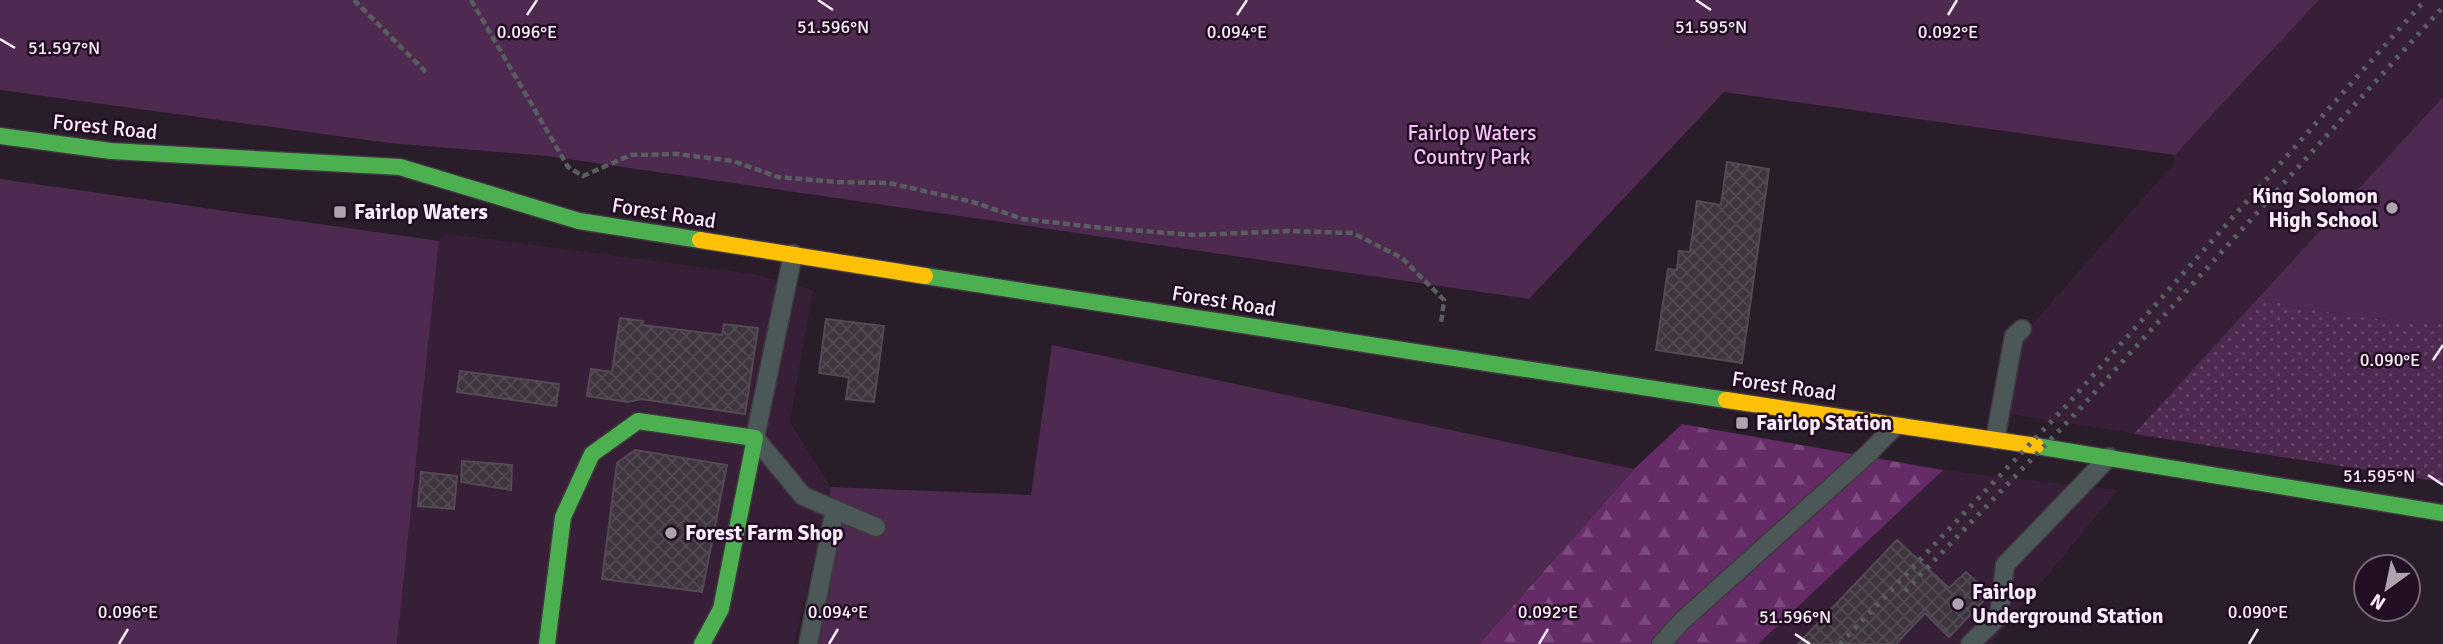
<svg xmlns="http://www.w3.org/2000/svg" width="2443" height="644" font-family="Signika,sans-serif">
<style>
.built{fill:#361f37}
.grass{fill:url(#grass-dots)}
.forest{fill:url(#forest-firs)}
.park{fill:#4e2950}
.building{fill:url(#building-cross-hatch);stroke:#544a54;stroke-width:2}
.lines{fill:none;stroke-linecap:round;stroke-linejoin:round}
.lane-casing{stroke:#403740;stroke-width:21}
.fast-casing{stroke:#403740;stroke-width:19}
.slow-casing{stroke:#403740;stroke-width:19}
.path{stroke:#585e60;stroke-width:4.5;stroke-dasharray:7 3.5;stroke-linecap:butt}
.lane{stroke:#4c5858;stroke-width:18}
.fast{stroke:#4caf50;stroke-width:16}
.slow{stroke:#ffc107;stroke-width:16}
.rail{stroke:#5a5f62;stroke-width:5;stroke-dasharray:3.5 7;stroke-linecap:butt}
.ticks{fill:none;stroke:#f9ebf9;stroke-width:2.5}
.poi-dot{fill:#b0a3b0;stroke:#220e23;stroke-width:2.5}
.labels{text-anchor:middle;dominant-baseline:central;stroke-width:5;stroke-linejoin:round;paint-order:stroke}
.street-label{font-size:21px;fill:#f9ebf9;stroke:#220e23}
.park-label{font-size:21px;fill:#f7c0f9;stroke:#220e23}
.poi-label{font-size:21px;font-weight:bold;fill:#f9ebf9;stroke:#220e23;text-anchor:start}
.ticks-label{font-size:18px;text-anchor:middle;fill:#f9ebf9;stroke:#220e23;stroke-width:5;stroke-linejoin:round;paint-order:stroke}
</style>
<defs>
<pattern id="grass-dots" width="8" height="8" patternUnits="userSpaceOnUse" patternTransform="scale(1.75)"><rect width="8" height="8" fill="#4e2950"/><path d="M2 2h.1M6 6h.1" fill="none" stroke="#68486a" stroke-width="1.8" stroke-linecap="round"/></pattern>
<pattern id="forest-firs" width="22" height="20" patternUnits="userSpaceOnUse" patternTransform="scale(1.75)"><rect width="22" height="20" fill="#652b67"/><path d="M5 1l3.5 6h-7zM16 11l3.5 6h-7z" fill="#7c4a7e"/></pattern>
<pattern id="building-cross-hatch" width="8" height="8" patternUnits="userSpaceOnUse" patternTransform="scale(1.75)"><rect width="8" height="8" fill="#3f353f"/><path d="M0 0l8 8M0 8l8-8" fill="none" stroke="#524952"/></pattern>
</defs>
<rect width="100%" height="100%" fill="#281d28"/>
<!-- built -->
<path class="built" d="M2319,0H2443V482L2003,413L2022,336L2172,165L2175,155Z
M443,233L754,274L813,290L790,422L831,487L794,644H397L439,241Z
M1765,438L1943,470L2118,490L1991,644H1535Z"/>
<!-- grass -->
<path class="grass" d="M2261,295L2286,306L2409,323L2443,322V482L2134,434Z"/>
<!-- forest -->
<path class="forest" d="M1682,424L1943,470L1758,644H1479L1634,469Z"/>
<!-- park -->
<path class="park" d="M0,0H2319L2175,155L1724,92L1529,299L547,156L389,143L0,90Z
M2443,97V322L2409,323L2286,306L2261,295Z
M0,179L439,241L397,644H0Z
M1052,345L1634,469L1479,644H805L831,487L1031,495Z"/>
<!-- building -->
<path class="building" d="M1727,162L1769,169L1742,363L1656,350L1668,269L1677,270L1679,251L1690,252L1697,201L1721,205Z
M620,318L643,321L642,325L722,335L724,324L758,328L745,414L641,399L628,402L587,396L591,369L612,372Z
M826,319L884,326L874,402L846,399L849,377L819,373Z
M460,371L559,384L556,406L457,392Z
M635,450L727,465L702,592L602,579L617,463Z
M462,461L512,465L511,490L461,482Z
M421,472L457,476L454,509L418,506Z
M1897,540L1949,588L1966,572L1990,594L1949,637L1925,613L1896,644H1798Z"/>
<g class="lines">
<defs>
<path id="lane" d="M793,254L755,438L803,496L876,527
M1995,440L2014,336L2022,329
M808,644L835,509
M1661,644L1682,621L1869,453L1894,427
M1970,644L1999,616L2005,565L2109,457"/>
<path id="fast" d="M0,136L111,151L400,167L579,221L700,240
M925,276L1726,400
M2036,446L2443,513
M547,644L563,517L592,454L638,421L755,438L721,609L702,644"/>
<path id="slow" d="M700,240L925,276
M1726,400L2036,446"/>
</defs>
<!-- lane casing -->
<use href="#lane" class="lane-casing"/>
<!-- fast casing -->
<use href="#fast" class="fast-casing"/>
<!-- slow casing -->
<use href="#slow" class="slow-casing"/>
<!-- path -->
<path class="path" d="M354,0L427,73
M471,0L568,167L583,176L631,155L677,154L733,161L778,177L837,182L889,183L973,202L1023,219L1103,228L1195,235L1288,231L1353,233L1402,258L1444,300L1441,324"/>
<!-- lane -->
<use href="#lane" class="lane"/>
<!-- fast -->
<use href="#fast" class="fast"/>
<!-- slow -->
<use href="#slow" class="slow"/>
<!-- rail -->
<path class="rail" d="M1905,591L2076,413L2443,7
M1840,644L2066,406L2425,0"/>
</g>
<!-- ticks -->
<path class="ticks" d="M818,0L833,10M1696,0L1711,10M527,15L537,0M1237,15L1247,0M1948,15L1957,0M0,39L15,48M2433,360L2443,345M2428,475L2443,485M1795,634L1810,644M119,644L128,629M829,644L838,629M1539,644L1548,629M2249,644L2258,629"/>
<!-- markers -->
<g class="poi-dot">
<circle cx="2392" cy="208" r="7"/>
<rect x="333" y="205" width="14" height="14" rx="3.5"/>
<rect x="1735" y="416" width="14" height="14" rx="3.5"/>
<circle cx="671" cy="533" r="7"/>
<circle cx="1958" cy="604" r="7"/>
</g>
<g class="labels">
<!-- street labels -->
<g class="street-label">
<text transform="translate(105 127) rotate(6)">Forest Road</text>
<text transform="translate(664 213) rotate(9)">Forest Road</text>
<text transform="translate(1224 301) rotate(9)">Forest Road</text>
<text transform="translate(1784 386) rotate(8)">Forest Road</text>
</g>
<!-- park labels -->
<g class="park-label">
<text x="1472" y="133">Fairlop Waters<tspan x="1472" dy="24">Country Park</tspan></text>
</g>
<!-- poi labels -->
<g class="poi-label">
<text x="2378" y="196" text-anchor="end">King Solomon<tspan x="2378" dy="24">High School</tspan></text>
<text x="354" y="212">Fairlop Waters</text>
<text x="1756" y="423">Fairlop Station</text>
<text x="685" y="533">Forest Farm Shop</text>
<text x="1972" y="592">Fairlop<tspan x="1972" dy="24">Underground Station</tspan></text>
</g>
</g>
<g class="ticks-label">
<text x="833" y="33">51.596°N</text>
<text x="1711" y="33">51.595°N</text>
<text x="527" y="38">0.096°E</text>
<text x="1237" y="38">0.094°E</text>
<text x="1948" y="38">0.092°E</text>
<text x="64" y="54">51.597°N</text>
<text x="2390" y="366">0.090°E</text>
<text x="2379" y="482">51.595°N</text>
<text x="128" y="618">0.096°E</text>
<text x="838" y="618">0.094°E</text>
<text x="1548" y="618">0.092°E</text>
<text x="2258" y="618">0.090°E</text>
<text x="1795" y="623">51.596°N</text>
</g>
<!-- north arrow -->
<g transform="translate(2387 588) rotate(213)"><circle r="33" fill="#220e23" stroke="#786679" stroke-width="2"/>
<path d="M0-5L12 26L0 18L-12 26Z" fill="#b0a3b0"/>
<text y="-10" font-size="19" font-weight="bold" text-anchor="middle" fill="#f9ebf9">N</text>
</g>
</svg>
